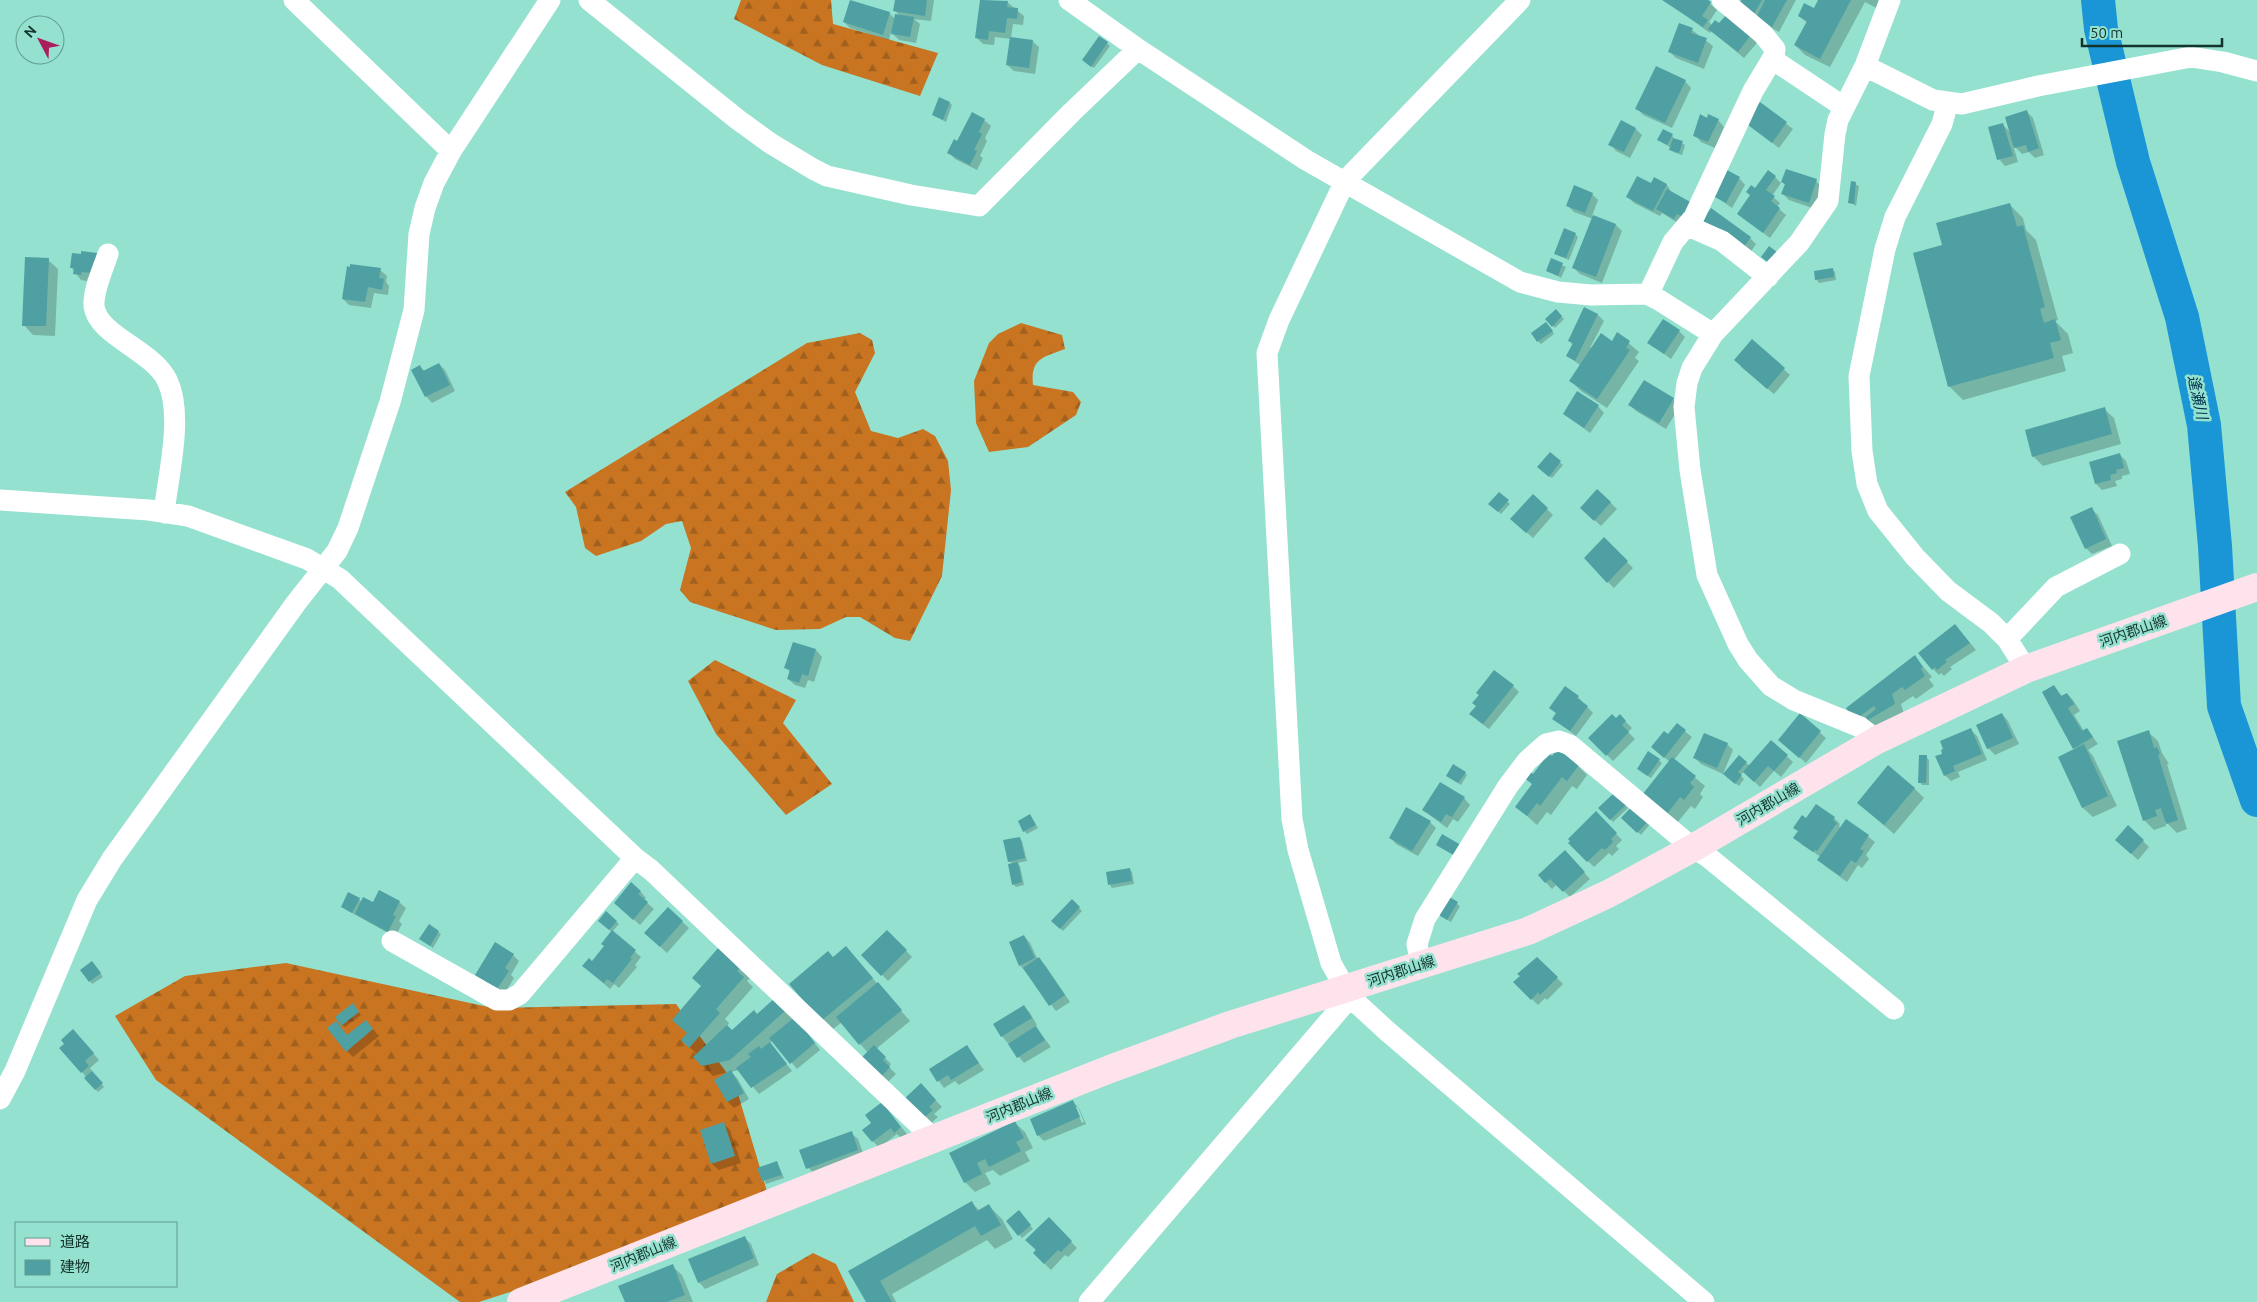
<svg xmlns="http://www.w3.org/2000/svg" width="2257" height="1302" font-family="Ubuntu,'Noto Sans JP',sans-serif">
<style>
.forest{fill:url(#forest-firs)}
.shadow{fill:#0003;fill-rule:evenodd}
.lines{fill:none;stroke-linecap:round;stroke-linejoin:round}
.river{stroke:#1a96d7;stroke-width:34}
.building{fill:#4fa0a3}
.minor{stroke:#fff;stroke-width:21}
.secondary{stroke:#fee3ec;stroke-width:28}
.labels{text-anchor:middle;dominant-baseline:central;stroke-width:5;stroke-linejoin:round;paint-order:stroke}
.street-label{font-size:14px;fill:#13332d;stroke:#94e1d0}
.water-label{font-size:15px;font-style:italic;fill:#00314b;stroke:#94e1d0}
</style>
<defs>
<pattern id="forest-firs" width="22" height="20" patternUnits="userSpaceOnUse" patternTransform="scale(1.25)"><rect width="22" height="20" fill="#c87421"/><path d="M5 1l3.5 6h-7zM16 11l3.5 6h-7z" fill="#a1601d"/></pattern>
</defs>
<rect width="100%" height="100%" fill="#94e1d0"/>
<!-- forest -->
<path class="forest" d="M741,0H831L833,24L938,53L920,96L822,65L734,19Z
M1021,323L1062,335L1065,349C1044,357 1030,358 1033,385L1073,392L1081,402L1076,415L1028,447L989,452L976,423L974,381L989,343L998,334Z
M860,333L872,340L875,353L855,392L871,431L898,438L923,429L935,436L948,461L951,490L942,576L910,641L895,638L860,617H846L820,629L776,630L690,602L680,590L691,548L682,521L666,524L641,541L596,556L585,548L576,507L565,492L807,343Z
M715,660L796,700L783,723L832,784L786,815L716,734L688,681Z
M286,963L493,1008L676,1004L735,1084L772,1208L479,1302H460L156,1080L115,1016L185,976Z
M813,1253L836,1264L854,1302H766L777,1274Z"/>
<!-- shadow -->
<path class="shadow" d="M896,0H934L931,21L914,19L920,24L916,43L899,40L891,32L889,40L850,28L844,22L889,13L895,19L900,16L894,10Z
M981,0L1007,2L1024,16L1023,25L1013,24L1011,38L1032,41L1039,47L1035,74L1014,71L1007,65L1011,39L995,37L994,45L983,44L977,38Z
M1664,0H1706L1717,10L1709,22L1713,26L1750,36L1757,43L1744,58L1711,31L1710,33Z
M1743,0H1796L1779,32L1764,24Z
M1819,0H1888L1882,11L1865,2L1830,67L1805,55L1795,45L1807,23L1799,16L1814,10Z
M1692,30L1713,46L1704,69L1676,58L1670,52Z
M1107,43L1110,46L1094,68L1086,63Z
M1685,81L1691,88L1672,128L1643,115L1637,108Z
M950,103L952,105L946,122L933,115Z
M1760,103L1793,129L1779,148L1746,122Z
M2027,112L2033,118L2044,155L2035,158L2029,152L2022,154L2013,145L2018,162L2005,166L1999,159L2002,124L2011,133Z
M1700,116L1718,120L1724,127L1715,148L1701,142L1695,135Z
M984,120L991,126L985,138L987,141L980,156L983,158L977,170L955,159L949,152Z
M1621,122L1636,129L1642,135L1630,158L1616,151L1610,144Z
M1672,135L1674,139L1685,145L1682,155L1673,152L1671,148L1659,140Z
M1775,177L1781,183L1772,196L1780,203L1777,207L1786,215L1770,238L1738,214L1756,190Z
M1739,178L1745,185L1732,208L1715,196Z
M1654,179L1667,185L1672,193L1693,205L1681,225L1662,213L1660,216L1634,203L1628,197L1652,185Z
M1816,181L1822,187L1815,209L1789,200L1783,194L1786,185L1783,182Z
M1852,183L1859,186L1856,206L1850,202Z
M1592,194L1598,200L1592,216L1616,225L1622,231L1602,283L1580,274L1574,268L1593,219L1574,212L1568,206Z
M2010,205L2023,218L2026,230L2036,240L2058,320L2055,321L2068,334L2073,353L2062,356L2066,371L1963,400L1950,387L1944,246Z
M1709,228L1750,238L1756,244L1748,256Z
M1575,234L1578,237L1569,260L1559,256L1556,253Z
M73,255L100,279L88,277L87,281L81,280L71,267Z
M48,260L58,269L55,336L33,335L24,325Z
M1551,260L1566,267L1561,278L1547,270Z
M1832,269L1835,272L1836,280L1819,283L1817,280L1815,272Z
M380,270L387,276L386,282L389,286L388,295L374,293L371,308L349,305L343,299Z
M1585,309L1598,315L1604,321L1590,348L1612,342L1618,334L1639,352L1635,358L1639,361L1607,408L1581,391L1571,381L1581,366L1568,356L1573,345L1569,341Z
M1556,311L1564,319L1555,328L1547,319Z
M1549,326L1554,334L1541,344L1538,341Z
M1679,331L1685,337L1671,359L1649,343Z
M1752,341L1790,375L1774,394L1741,367Z
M439,364L445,370L455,391L432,403L426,396L420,367L425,371Z
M1644,382L1673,399L1680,406L1666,429L1636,411L1630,405Z
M1598,406L1604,413L1590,433L1564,414Z
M2104,409L2114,418L2121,444L2043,466L2033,456Z
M1550,454L1563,465L1552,478L1542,470Z
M2120,455L2126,461L2130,474L2122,476V479L2115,481L2117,486L2102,490L2096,484Z
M1499,493L1510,504L1501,514L1490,504Z
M1610,502L1617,509L1601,526L1588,514Z
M1547,509L1553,515L1533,538L1518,525Z
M2091,509L2098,515L2112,546L2092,554L2086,548Z
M1604,539L1633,568L1614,588L1608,582Z
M1955,625L1976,650L1950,667L1952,669L1944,676L1941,673L1939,675L1933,669Z
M793,644L816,650L822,657L814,682L808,680L805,688L795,685L788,679L790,672L786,668Z
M1915,657L1932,677L1929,679L1934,686L1916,699L1913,696L1901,704L1904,714L1878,729L1873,724L1871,725L1849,711Z
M1513,686L1519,692L1489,729L1477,720Z
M2054,687L2063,697L2067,694L2073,700L2080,711L2074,715L2084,731L2087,729L2098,744L2088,750L2093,756L2117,806L2093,817L2083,808L2059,758L2076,750Z
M1578,697L1593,713L1576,736L1554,719L1557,714L1550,708Z
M2002,714L2008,721L2019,744L1995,755L1988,748Z
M1800,715L1826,738L1806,763L1786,746Z
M1620,716L1632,728L1628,732L1635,739L1613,761L1590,738Z
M1677,725L1692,737L1674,760L1705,786L1700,794L1703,797L1695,809L1691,806L1677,823L1653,805L1670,762L1659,753L1668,736Z
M1971,730L1977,736L1987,760L1958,772L1960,777L1951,781L1945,775L1944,754Z
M2148,732L2158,741L2162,753L2169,764H2167L2187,829L2177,833L2165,821L2166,826L2154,830L2144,820Z
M1771,742L1793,762L1781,777L1774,771L1760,787L1744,772L1740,775L1744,779L1739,786L1727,777L1739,757L1750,766Z
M1727,744L1733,750L1723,774L1701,764L1695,758Z
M1926,757L1929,760V785H1922L1920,782Z
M1659,760L1662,763L1651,778L1641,772Z
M1578,766L1587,775L1577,789L1572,786L1551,815L1547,812L1537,825L1517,807L1533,785L1525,777Z
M1465,773L1467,775L1461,785L1450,778Z
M1914,788L1924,798L1894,834L1858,803Z
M1615,794L1628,808L1613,822L1600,808Z
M1464,798L1470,805L1458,822L1453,819L1447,828L1423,810Z
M1632,808L1650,824L1641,835L1623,818Z
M1596,813L1622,840L1616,846L1619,849L1612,856L1609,853L1594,867L1570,843Z
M1030,816L1038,828L1027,834L1024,831Z
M1834,818L1840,824L1839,826L1841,829L1847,820L1875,842L1866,855L1869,859L1862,868L1858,865L1847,882L1825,866L1819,860L1821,857L1801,844L1806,820Z
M1430,822L1436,828L1418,856L1396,844L1390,837Z
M1019,838L1022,841L1027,861L1017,863L1020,866L1024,885L1016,887L1013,884V864L1009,861Z
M2143,841L2149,847L2138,860L2123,846Z
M1571,858L1590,879L1570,897L1557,884L1552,889L1539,875Z
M1129,869L1132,872L1134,884L1112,888L1110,885Z
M640,891L646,898L644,900L654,909L640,925L622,909Z
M380,892L399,902L406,908L399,921L402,924L395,937L345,909L359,899L362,902L374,904Z
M1447,897L1460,906L1451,922L1440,916Z
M1072,901L1082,911L1063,931L1053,921Z
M668,909L689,928L667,953L652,939Z
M606,913L619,924L612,932L641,957L635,965L637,967L619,988L614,984L610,989L590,972L592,962L605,947L612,932L602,923Z
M887,931L912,957L888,981L863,955Z
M438,932L441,934L433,948L421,939Z
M1024,936L1030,943L1038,960L1045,965L1070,1002L1056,1011L1020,965Z
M846,948L910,1021L876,1049L891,1064L889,1067L896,1074L888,1082L864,1057L868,1053L842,1022L832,1030L822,1021L834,958Z
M719,949L750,978L747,981L753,987L725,1019L729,1023L727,1026L732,1032L757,1016L775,1000L801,1025L820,1050L797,1069L773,1040L770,1043L792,1071L759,1094L739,1070L731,1072L737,1078L749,1099L734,1108L728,1102V1072L713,1076L694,1057L697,1054L682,1040L688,1034L703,987Z
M513,955L519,961L511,975L514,978L504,995L476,975Z
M1537,958L1563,984L1547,1000L1545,998L1538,1005L1515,982Z
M95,966L103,977L92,984L90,981Z
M1024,1006L1030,1013L1037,1025L1035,1026L1051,1047L1024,1063L1002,1036Z
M355,1008L361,1015L345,1027L342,1025Z
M366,1021L379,1036L353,1057L347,1051L348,1036Z
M79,1037L99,1060L90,1068L104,1087L98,1092L82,1072Z
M967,1047L984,1070L959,1085L955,1081L944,1088L930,1069Z
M927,1091L942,1107L934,1114L938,1117L928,1126L922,1120Z
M1073,1102L1079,1108L1086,1124L1044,1141L1038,1135ZM1075,1107H1078L1084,1122L1082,1123Z
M882,1104L907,1134L901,1138L897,1134L879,1148L864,1130L873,1124Z
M1015,1123L1025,1132L1033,1148L1025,1152L1030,1161L1000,1176L993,1170L985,1173L991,1184L975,1192L965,1182L951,1154Z
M724,1124L730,1130L741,1163L719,1170L712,1164Z
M851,1133L858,1139L864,1156L814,1174L808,1167Z
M777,1162L784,1178L766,1184L759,1168Z
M971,1202L980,1211L989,1206L1002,1219L1013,1239L995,1249L987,1240L892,1294L896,1302H867L850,1271Z
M1022,1215L1033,1229L1022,1238L1008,1221Z
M1050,1220L1077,1248L1068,1257L1065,1255L1051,1270L1034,1253Z
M745,1238L751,1244L759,1265L705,1289L699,1282Z
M672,1266L682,1275L693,1302H626Z"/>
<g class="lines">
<!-- river -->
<path class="river" d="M2098,0L2101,29L2133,162L2182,317L2204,425L2215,546L2224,706L2257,800"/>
</g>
<!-- building -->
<path class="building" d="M850,0L890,12L883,35L843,22Z
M895,0H927L925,16L893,11Z
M980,0L1008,1L1007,7L1018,8L1017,19L1007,18L1005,33L989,31L988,40L975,38Z
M1662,0H1708L1711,2L1702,16L1708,20L1703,27Z
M1741,0H1762L1754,14L1739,5Z
M1765,0H1787L1772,27L1756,18Z
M1818,0H1851L1820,59L1794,45L1807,21L1798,16L1804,3L1814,8Z
M895,14L914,17L910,37L891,34Z
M1726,15L1751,35L1738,52L1708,29L1715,20L1719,23Z
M1679,23L1693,28L1691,33L1707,38L1698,63L1668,52Z
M1099,36L1108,42L1091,67L1082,60Z
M1010,37L1033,40L1029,68L1006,65Z
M1656,66L1686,80L1665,123L1635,109Z
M939,97L950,102L943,120L932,115Z
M1760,102L1787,122L1772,143L1744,122Z
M2027,110L2039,148L2028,152L2026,145L2014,148L2005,117Z
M972,112L985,119L979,132L982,134L974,150L977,151L970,165L947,153L954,139L957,141Z
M1700,114L1707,118L1708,114L1719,119L1708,142L1693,136Z
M1621,120L1636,128L1624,152L1608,145Z
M2003,123L2013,156L1997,160L1988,127Z
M1663,129L1673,134L1667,145L1657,140Z
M1673,138L1683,141L1679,153L1669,150Z
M1786,169L1817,179L1809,203L1781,194L1785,184L1781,182Z
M1727,170L1740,177L1726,203L1713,196Z
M1768,170L1776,176L1766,190L1775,196L1771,201L1780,208L1763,233L1737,214L1750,195L1746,192L1751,185L1755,188Z
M1637,176L1651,183L1654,177L1667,184L1653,211L1626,197Z
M1851,181L1856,182L1854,204L1848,203Z
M1574,185L1593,193L1585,213L1566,206Z
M1667,189L1694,204L1686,219L1677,214L1674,219L1656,209Z
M2010,203L2017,227L2023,225L2045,307L2040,309L2044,323L2055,319L2061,340L2050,343L2054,358L1948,387L1913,253L1942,245L1936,223Z
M1711,208L1751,237L1741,251L1701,222Z
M1593,215L1616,224L1596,277L1572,268Z
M1564,228L1576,233L1566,258L1554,254Z
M1769,246L1777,252L1769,263L1761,257Z
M81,251L97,253L94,273L82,272L81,275L73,274L74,268H70L72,253L81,254Z
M25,257L49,258L46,326H22Z
M1551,258L1563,263L1558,276L1546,271Z
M350,264L381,268L379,278L384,279L382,290L368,287L365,302L342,299L347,266L350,267Z
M1833,268L1834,277L1815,280L1814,271Z
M1584,307L1598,314L1575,361L1566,356L1573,343L1568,341Z
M1556,309L1562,316L1552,327L1545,319Z
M1663,319L1680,330L1664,354L1647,343Z
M1546,322L1553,331L1537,342L1531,333Z
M1617,332L1630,341L1626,348L1630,350L1597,399L1569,381L1601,333L1612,341Z
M1752,339L1785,368L1767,389L1734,360Z
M439,363L450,385L425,397L411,370L420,365L423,371Z
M1644,380L1674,398L1659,423L1628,405Z
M1577,391L1599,405L1584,428L1563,414Z
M2105,407L2112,434L2032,457L2025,430Z
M1550,452L1561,461L1549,477L1537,467Z
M2120,453L2124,468L2116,470L2117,473L2110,475L2111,480L2095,484L2089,462Z
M1597,489L1611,502L1594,521L1580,508Z
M1499,492L1509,500L1498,512L1488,504Z
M1533,494L1548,508L1526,533L1510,519Z
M2092,507L2106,539L2085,549L2070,517Z
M1604,537L1628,561L1607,583L1584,558Z
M1955,624L1970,643L1945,660L1947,662L1937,670L1935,667L1932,670L1918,653Z
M793,642L816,649L808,676L802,674L799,683L787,679L790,670L784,668Z
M1915,655L1923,667L1921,669L1925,676L1905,690L1902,687L1892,694L1895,704L1868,720L1866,717L1876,709L1874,706L1860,716L1848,711L1846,708Z
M1494,670L1514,685L1483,724L1469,714L1476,706L1472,703L1479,695L1476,693Z
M2054,685L2061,696L2067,693L2074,704L2068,708L2082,731L2087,728L2093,737L2073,749L2042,692Z
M1565,686L1579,696L1577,698L1588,706L1570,731L1552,719L1556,713L1549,708Z
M1800,713L1821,731L1799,758L1778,740Z
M2002,713L2013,738L1987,749L1976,725Z
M1612,714L1616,718L1620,714L1626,721L1622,725L1629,732L1606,756L1588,738Z
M1677,723L1686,730L1664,758L1651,747L1664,731L1668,734Z
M1971,728L1982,754L1953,766L1955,771L1944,776L1935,756L1942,754L1941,750L1943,749L1940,741Z
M2149,730L2154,748L2157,747L2160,754L2158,755L2178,820L2166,824L2161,808L2155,810L2157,816L2143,821L2117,741Z
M1704,733L1728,743L1717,768L1693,758Z
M1771,740L1788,755L1774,771L1768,766L1754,782L1743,772Z
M2084,744L2108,796L2082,808L2058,757Z
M1557,749L1579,765L1567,781L1562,777L1540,806L1537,803L1527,816L1515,807L1532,784L1523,777L1528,770L1533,774L1549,753L1552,756Z
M1648,751L1660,759L1648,776L1637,769Z
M1739,755L1747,762L1738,772L1742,775L1735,784L1723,774Z
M1919,755H1927L1926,783H1918Z
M1672,757L1696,776L1690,783L1694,787L1684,800L1680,797L1667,814L1642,795Z
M1453,764L1466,772L1458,783L1446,776Z
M1888,765L1915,788L1884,825L1857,803Z
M1440,782L1465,797L1452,817L1446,814L1441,822L1422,810Z
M1615,792L1627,804L1610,820L1598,808Z
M1816,804L1835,817L1833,820L1837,823L1817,851L1815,850L1813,852L1793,838L1798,831L1793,828L1802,815L1806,818Z
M1632,806L1648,821L1637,833L1621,818Z
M1406,807L1431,821L1412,851L1389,838Z
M1596,811L1617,833L1611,839L1613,842L1605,850L1602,848L1587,862L1568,843L1570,841L1568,839Z
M1030,814L1036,825L1023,832L1018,821Z
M1846,819L1869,835L1860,849L1864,851L1856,863L1851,860L1840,876L1817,860Z
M2128,825L2144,840L2131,854L2115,840Z
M1442,834L1461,845L1455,856L1436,845Z
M1020,837L1025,858L1008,862L1003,840Z
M1565,850L1585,872L1563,892L1550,879L1545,883L1538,875Z
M1018,862L1022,882L1012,885L1008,864Z
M1130,868L1132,881L1108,885L1106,872Z
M631,882L641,891L638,894L648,902L633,920L614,903Z
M379,890L400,901L393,915L396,916L388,932L355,914L363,897L373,902Z
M348,892L360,898L352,913L341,907Z
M1446,895L1458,902L1447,920L1436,913Z
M1072,899L1080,907L1060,929L1051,921Z
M668,907L683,921L660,947L644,933Z
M606,911L617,921L609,930L598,921Z
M429,924L439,931L430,946L419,939Z
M612,930L636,950L630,958L632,959L613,983L607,979L604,983L582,966L589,958L592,961L604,946L601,944Z
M887,930L907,950L881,976L861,955Z
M1024,935L1035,958L1019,966L1009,942Z
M495,942L514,954L505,968L509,971L497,989L475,975Z
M846,946L873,978L821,1021L789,984L828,951L833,957Z
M719,947L741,967L737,971L744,977L716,1009L720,1013L689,1048L681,1040L687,1033L672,1020L701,986L692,978Z
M1039,957L1065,995L1049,1006L1023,968Z
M1537,957L1558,977L1540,995L1538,992L1531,1000L1513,982L1520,976L1517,974Z
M92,961L101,973L89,982L80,970Z
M878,982L902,1010L859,1045L836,1017Z
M775,998L786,1010L730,1060L702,1066L693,1057L727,1025L732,1030L754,1010L757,1014Z
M353,1003L359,1012L341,1026L335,1017Z
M1024,1005L1032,1018L1001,1037L993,1024Z
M795,1017L815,1043L790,1064L769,1038Z
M366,1020L373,1029L346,1052L327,1028L336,1021L347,1035Z
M1036,1026L1045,1040L1017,1058L1008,1044Z
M73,1029L94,1053L85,1061L89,1066L81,1073L59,1048L64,1044L61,1040Z
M770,1042L787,1064L751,1088L736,1068L751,1057L748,1054L759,1046L761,1049Z
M874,1045L886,1057L883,1060L890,1067L881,1077L862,1057Z
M967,1045L979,1063L951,1080L948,1075L937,1082L929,1069Z
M731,1070L744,1093L727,1102L714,1080Z
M92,1071L103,1083L95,1090L84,1078Z
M921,1083L936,1100L929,1107L933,1110L921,1120L903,1100Z
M1073,1100L1080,1117L1037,1136L1030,1119Z
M882,1102L901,1127L894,1133L891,1128L872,1142L862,1130L871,1123L865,1115Z
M1015,1121L1024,1138L1016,1142L1021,1151L989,1167L985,1159L977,1163L982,1174L964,1183L949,1153Z
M724,1122L735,1156L711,1164L700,1130Z
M852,1131L858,1150L806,1169L799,1150Z
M777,1161L782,1175L762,1181L757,1168Z
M972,1201L977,1211L989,1204L1001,1225L981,1236L975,1226L880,1281L892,1302H866L848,1271Z
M1019,1210L1031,1225L1018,1236L1006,1221Z
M1049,1217L1072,1241L1061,1252L1058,1250L1044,1264L1033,1253L1036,1250L1025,1240Z
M745,1236L754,1258L698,1283L688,1259Z
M673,1264L685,1295L667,1302H625L618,1286Z"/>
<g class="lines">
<!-- minor -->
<path class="minor" d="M294,0L451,151
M589,0L737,119L770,143L813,169L827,176L911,195L979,206L1072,112L1138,49
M1069,0L1138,49L1306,160L1520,282L1558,292L1591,295L1647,294L1659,300L1713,334
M1520,0L1345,181L1279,320L1267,353L1292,819L1298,850L1331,963L1350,997L1387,1031L1704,1302
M1772,59L1844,107
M1865,66L1933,100L1962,104L2038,86L2191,57L2223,62L2257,71
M1948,102L1942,124L1895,217L1885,249L1859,376L1862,451L1867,484L1878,511L1915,557L1948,591L1991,623L2007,639L2026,669
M1688,226L1722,241L1768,277
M108,254C103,269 93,290 94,306C97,335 152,350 167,380C184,414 168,476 164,513
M1648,295L1673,242L1694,217L1753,91L1774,56L1775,49L1763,34L1722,0
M0,500L149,510L188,516L307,559L340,579L635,858L651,870L934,1139
M2007,639L2056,587L2120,554
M1877,740L1860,727L1794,700L1771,686L1748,660L1738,644L1707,575L1690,470L1684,407L1687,383L1692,368L1713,334L1799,243L1828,201L1835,134L1838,120L1865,66L1890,0
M392,941L497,1000H509L520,994L635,858
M1421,965L1417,944L1425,919L1508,786L1527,761L1546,744L1559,741L1570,745L1693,848L1708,857L1894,1009
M0,1099L15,1071L87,900L112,859L296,603L337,551L348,528L390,402L414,310L419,234L425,208L434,183L451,151L550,0
M1089,1302L1350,997"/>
<!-- secondary -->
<path class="secondary" d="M521,1302L1110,1069L1230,1025L1528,931L1608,894L1693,848L1877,740L2026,669L2257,587"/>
</g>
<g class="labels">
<!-- street labels -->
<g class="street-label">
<text transform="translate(2133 631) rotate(-19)">河内郡山線</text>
<text transform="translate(1768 804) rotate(-30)">河内郡山線</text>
<text transform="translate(1401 971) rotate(-18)">河内郡山線</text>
<text transform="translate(1019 1105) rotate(-22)">河内郡山線</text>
<text transform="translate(643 1254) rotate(-22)">河内郡山線</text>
</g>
<!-- water labels -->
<g class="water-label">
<text transform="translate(2198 397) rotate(78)">逢瀬川</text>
</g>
</g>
<!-- legend -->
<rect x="15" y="1222" width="162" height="65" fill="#94e1d0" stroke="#609b8f"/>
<rect x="25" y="1238" width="25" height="8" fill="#fee3ec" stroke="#609b8f"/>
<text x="60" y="1247" font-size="15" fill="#13332d">道路</text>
<rect x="25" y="1260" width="25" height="15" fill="#4fa0a3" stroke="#609b8f"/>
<text x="60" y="1272" font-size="15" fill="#13332d">建物</text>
<!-- north arrow -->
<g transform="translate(40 40) rotate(311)"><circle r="24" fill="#94e1d0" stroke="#609b8f"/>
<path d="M0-4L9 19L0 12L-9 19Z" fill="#aa1e5e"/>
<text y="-8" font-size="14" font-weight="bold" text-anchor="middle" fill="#13332d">N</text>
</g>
<!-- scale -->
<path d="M2082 38v8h140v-8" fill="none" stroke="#13332d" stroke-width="2.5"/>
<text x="2090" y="38" font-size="15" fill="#13332d" stroke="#94e1d0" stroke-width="4" paint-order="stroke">50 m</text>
</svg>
